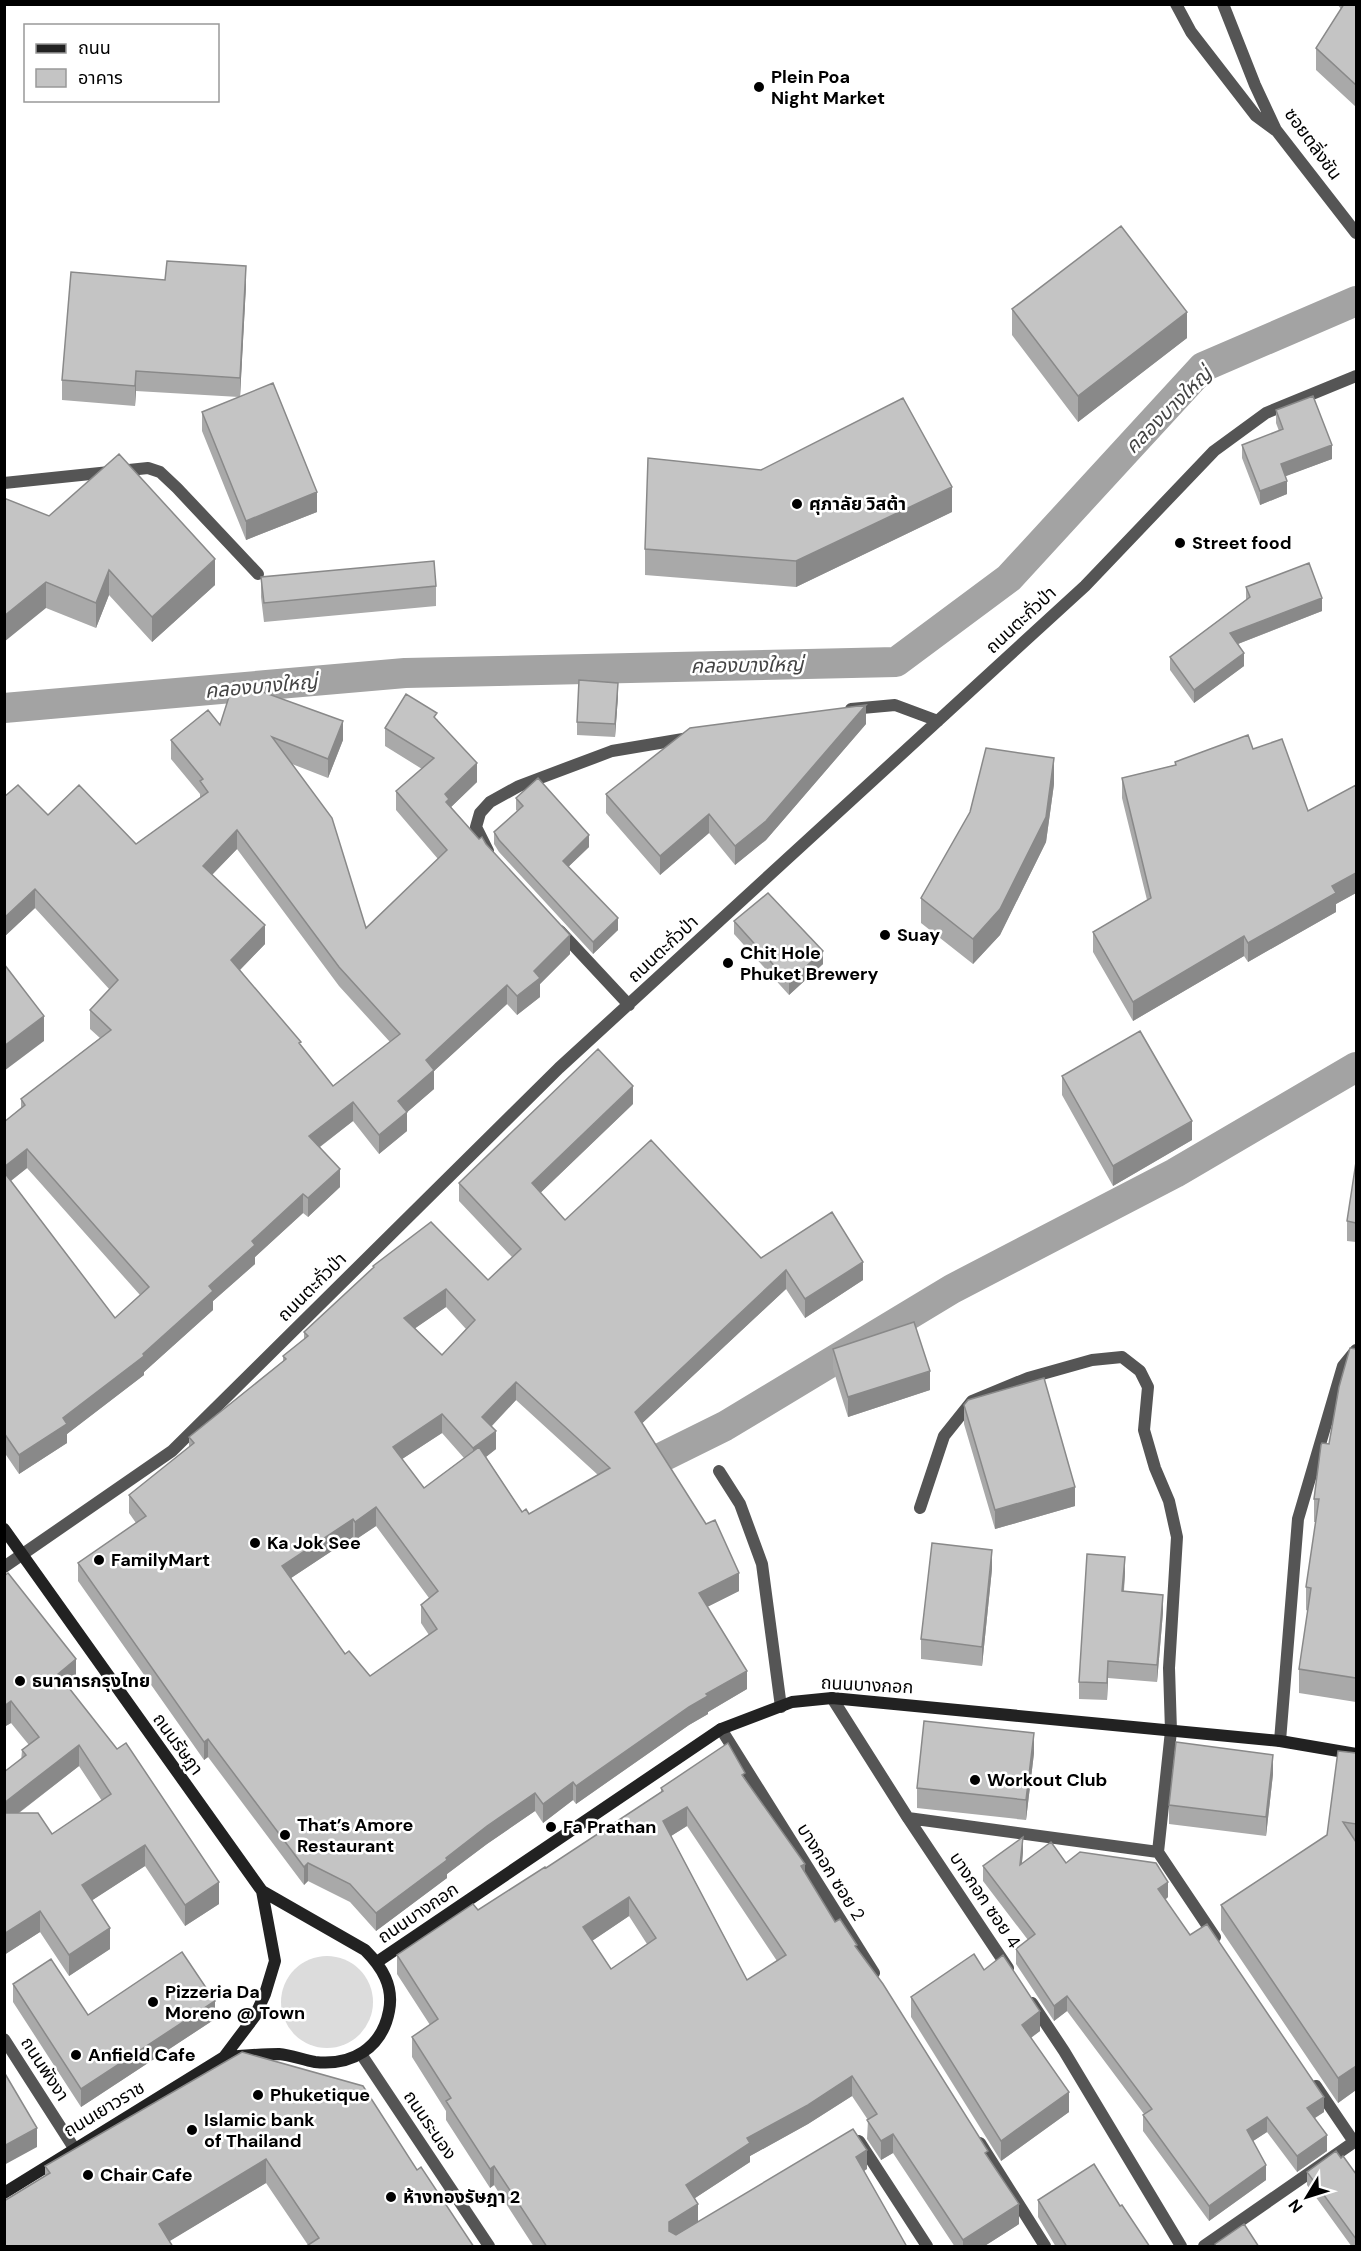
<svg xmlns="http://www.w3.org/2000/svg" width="1361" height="2251" font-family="'DM Sans','Noto Sans Thai',sans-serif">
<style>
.green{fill:#dcdcdc}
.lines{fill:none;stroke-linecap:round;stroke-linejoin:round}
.canal{stroke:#a3a3a3;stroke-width:30}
.street{stroke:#555;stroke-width:12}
.secondary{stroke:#222;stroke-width:12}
.wall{fill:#a9a9a9;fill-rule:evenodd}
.shaded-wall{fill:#898989}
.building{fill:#c4c4c4;stroke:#898989;stroke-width:1.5;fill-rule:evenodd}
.poi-dot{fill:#000;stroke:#fff;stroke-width:2}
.labels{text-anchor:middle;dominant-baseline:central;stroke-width:5;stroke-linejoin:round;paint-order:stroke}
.poi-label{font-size:18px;font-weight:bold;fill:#000;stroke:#fff;text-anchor:start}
.street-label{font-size:18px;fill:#000;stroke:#fff}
.water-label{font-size:20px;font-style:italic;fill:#444;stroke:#fff}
</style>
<rect width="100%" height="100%" fill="#fff"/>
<!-- green -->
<path class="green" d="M281 2002a46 46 0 1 1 92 0a46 46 0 1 1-92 0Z"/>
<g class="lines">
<!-- canal -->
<path class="canal" d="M4,708L405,673L896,662L1009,578L1203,367L1356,301
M626,1475L725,1426L952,1289L1175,1173L1356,1067"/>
<!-- street -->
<path class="street" d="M1176,4L1191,32L1256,116L1275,130
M1223,4L1255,85L1276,130L1356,233
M4,483L148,468L160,472L177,488L258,574
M851,709L895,705L938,721
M488,851L476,827L480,813L490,802L519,786L612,751L689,738
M560,931L629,1005
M719,1471L740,1504L762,1564L781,1707
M920,1508L944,1436L972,1401L1028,1378L1092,1360L1122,1357L1140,1371L1148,1387L1144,1430L1155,1468L1169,1501L1177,1537L1169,1668L1171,1731L1158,1852L1215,1937
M4,1567L172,1451L559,1068L1085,586L1214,451L1266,413L1356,376
M832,1698L908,1818L1008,1968
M721,1729L874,1973
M1280,1741L1298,1519L1343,1366L1356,1350
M908,1818L1158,1852
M1032,2003L1064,2051L1181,2246
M4,2039L74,2148
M361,2054L489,2246
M859,2141L927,2246
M980,2143L1045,2246
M1204,2246L1354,2142L1316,2086"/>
<!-- secondary -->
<path class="secondary" d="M4,1529L262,1891L365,1950C382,1967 394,1986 389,2011C382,2048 352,2066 315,2062C303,2060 291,2055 279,2054C261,2054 242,2056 224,2057
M377,1962L721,1729L792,1702L832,1698L1280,1741L1356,1754
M4,2193L224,2057L255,2016L265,1994L275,1961L262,1891"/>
</g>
<!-- wall -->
<path class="wall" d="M1337,4H1356V107L1316,70V48L1341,9Z
M246,285L240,397L317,512L246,540L202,431V412L239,397L136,391L135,406L62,400V380Z
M1012,309L1187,338L1078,422L1012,335Z
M1276,410L1332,459L1285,476L1287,494L1260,505L1242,458V445L1279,431L1276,423Z
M4,498L215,585L152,642L109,595L96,628L46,608Z
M952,512L796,587L645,575V549Z
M261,577L436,586V606L264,622L261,597Z
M1246,587L1322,611L1238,644L1244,666L1194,703L1170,670V657L1246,600Z
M260,691L343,740L328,778L292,764L366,928L438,859L396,810V791L422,769L385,746V728L437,719L477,782L451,807L479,839L486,844L570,954L540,984V997L517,1015L507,1004L434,1071V1089L407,1112V1131L379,1154L353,1121L320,1147L340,1187L308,1217L303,1213L255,1257V1264L213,1301V1310L144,1372V1375L67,1434V1443L19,1474L4,1452V1122L21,1108V1099L100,1038L90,1029V1010L110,990L35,908L4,937L48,815L136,844L200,798V794L171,759V740L220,725ZM237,849L339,986L390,1042L333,1086L240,970L265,944L212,875ZM27,1168L140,1295L115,1318L11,1181Z
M618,696L615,737L577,735V722Z
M866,724L766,840L735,865L709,833L660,875L606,813V794Z
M1253,749L1308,811L1356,785V893L1336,904V912L1248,962L1244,956L1133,1021L1093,952V932L1147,900L1122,798V778L1175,765V762Z
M1054,784L1046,842L1000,935L973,964L921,923V898Z
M516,798L589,847L568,867L618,930L593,954L499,852L494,844V832L517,811L516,810Z
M734,921L823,964L789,995L734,934Z
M1062,1076L1192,1140L1113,1186L1062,1095Z
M633,1104L540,1193L565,1220L761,1258L863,1280L805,1318L786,1289L642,1423L739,1591L707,1607L747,1689L708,1712V1714L689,1725L576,1804L573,1800L543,1823L535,1811L487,1844L447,1874V1878L376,1931L350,1902L308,1881L304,1885L208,1757L204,1760L78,1581V1563L136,1523L129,1513V1495L189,1447V1437L283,1361V1356L304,1339V1332L373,1268V1266L488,1280L512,1257L459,1201V1183ZM446,1307L466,1329L442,1355L415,1328ZM516,1400L598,1475L529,1514L522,1512L486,1457L496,1449L492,1426ZM442,1433L464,1458L424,1488L402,1459ZM376,1526L429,1598L421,1605V1623L429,1635L370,1676L345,1654L291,1578L353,1537L355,1540Z
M1356,1162V1242L1347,1241V1221Z
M833,1349L930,1390L848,1417L833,1369Z
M1356,1349V1702L1299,1693V1669L1308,1611L1306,1610V1587L1316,1522H1314V1499Z
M964,1405L1075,1506L995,1529L964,1424Z
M992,1569L982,1666L921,1659V1639Z
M1125,1574L1124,1591L1163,1612L1157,1682L1108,1678L1107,1700L1079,1699V1682Z
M4,1576L76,1681L68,1687L219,1904L185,1926L145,1866L92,1900L110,1949L69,1976L40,1932L4,1955L22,1750L29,1745L11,1723L4,1727ZM79,1766L102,1801L52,1834L19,1813Z
M1034,1753L1026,1820L917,1808V1788Z
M1356,1753V2090L1338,2103L1221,1930V1905L1327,1835Z
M1273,1774L1266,1836L1169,1824V1805Z
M745,1779L835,1922L857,1949L988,2157L1019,2224L983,2247H955L893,2153L881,2160L867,2139L868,2120L852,2096L808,2124L750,2156V2162L695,2198L698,2222L867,2169L864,2171L907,2247H534L494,2185L490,2188L446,2120V2111L412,2057V2037L430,2025L397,1974V1955L478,1910L546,1868L661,1792V1788ZM687,1826L777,1961L747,1980L671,1836ZM629,1916L647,1944L611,1969L592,1941Z
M1023,1852L1022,1863H1066L1168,1897L1165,1900L1190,1935L1324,2112L1315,2118L1327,2151L1297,2172L1267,2132L1253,2141L1266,2180L1209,2221L1143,2131V2115L1144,2114L1067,2011L1054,2021L1016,1964V1949L1028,1940L983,1881V1866Z
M984,1970L1040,2031L1031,2038L1069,2112L1001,2161L911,2017V1997Z
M13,1984L88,2015L215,2019L81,2107L13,2002Z
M242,2052L417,2170L474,2247L308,2245L266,2183L169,2241L45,2176V2166Z
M1341,2158L1356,2174V2247H1352L1307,2185V2172Z
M1038,2200L1120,2206L1150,2247H1056L1038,2217Z"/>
<!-- shaded-wall -->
<path class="shaded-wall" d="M246,266V285L240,397V378Z
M1187,312V338L1078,422V396Z
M136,371V391L135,406V386Z
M1332,445V459L1281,478V464Z
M1287,481V494L1260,505V491Z
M952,487V512L796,587V561Z
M317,492V512L246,540V521Z
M215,559V585L152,642V617Z
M109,570V595L96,628V603Z
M46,582V608L4,642V616Z
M1322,598V611L1230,647V633Z
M1244,653V666L1194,703V690Z
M618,683V696L615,737V724Z
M866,705V724L766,840L735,865V846Z
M343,721V740L328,778V759Z
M1054,758V784L1046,842L1000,935L973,964V939Z
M477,763V782L449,809V818L445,794Z
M709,814V833L660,875V856Z
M237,830V849L203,884V866Z
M589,835V847L563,872V861Z
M1356,873V893L1336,904V912L1248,962V943L1332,886Z
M35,889V908L4,937V918Z
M618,918V930L593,954V942Z
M265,925V944L231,979V960Z
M570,935V954L540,984V997L517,1015V996L534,971Z
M1244,936V956L1133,1021V1002Z
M823,951V964L789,995V982Z
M507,985V1004L434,1071V1089L404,1115L407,1112V1131L379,1154V1135L398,1101L426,1060Z
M44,1016V1041L4,1071V1046Z
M633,1086V1104L532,1201V1183Z
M353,1102V1121L309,1155V1136Z
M1192,1121V1140L1113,1186V1166Z
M27,1149V1168L4,1186V1167Z
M340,1169V1187L308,1217V1198Z
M303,1194V1213L255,1257V1264L213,1301V1310L144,1372V1375L67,1434V1443L19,1474V1455L63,1418L143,1354L252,1241Z
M863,1262V1280L805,1318V1299Z
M786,1270V1289L635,1430V1412Z
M446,1289V1307L404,1336V1318Z
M930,1371V1390L848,1417V1397Z
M516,1382V1400L482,1436V1417Z
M442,1414V1433L393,1465V1447Z
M496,1431V1449L473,1467V1448Z
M1075,1487V1506L995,1529V1510Z
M376,1507V1526L355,1540V1522Z
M353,1519V1537L282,1584V1566Z
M992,1550V1569L982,1666V1647Z
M1125,1557V1574L1122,1608V1591Z
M739,1573V1591L699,1611V1593Z
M1163,1595V1612L1157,1682V1665Z
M76,1659V1681L58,1695V1674Z
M1108,1661V1678L1107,1700V1683Z
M747,1671V1689L708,1712V1714L689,1725L576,1804V1786L706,1694Z
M11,1701V1723L4,1727V1706Z
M1034,1733V1753L1026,1820V1800Z
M208,1739V1757L204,1760V1742Z
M79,1745V1766L4,1824V1803Z
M1273,1755V1774L1266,1836V1817Z
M573,1782V1800L543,1823V1804Z
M535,1793V1811L487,1844L447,1874V1878L376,1931V1913L487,1826Z
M687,1807V1826L663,1841V1821Z
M1023,1837V1852L1020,1880V1865Z
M145,1845V1866L82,1907V1885Z
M308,1863V1881L304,1885V1867Z
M805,1864V1883L801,1866Z
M219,1882V1904L185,1926V1905Z
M1168,1882V1897L1158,1905V1889Z
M629,1897V1916L583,1947V1927Z
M40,1911V1932L4,1955V1934Z
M110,1928V1949L69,1976V1955Z
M1067,1996V2011L1054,2021V2006Z
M215,2001V2019L81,2107V2089Z
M1040,2011V2031L1022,2044V2025Z
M1356,2066V2090L1338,2103V2078Z
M852,2076V2096L808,2124L750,2156V2162L686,2204V2185L747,2138Z
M1069,2092V2112L1001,2161V2141Z
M1324,2097V2112L1307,2123V2108Z
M1267,2117V2132L1247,2145V2130Z
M37,2128V2147L4,2165V2146Z
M893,2134V2153L881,2160V2141Z
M1327,2135V2151L1297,2172V2156Z
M867,2150V2169L856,2176V2157Z
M266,2159V2183L160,2247L159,2224Z
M1266,2165V2180L1209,2221V2206Z
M494,2166V2185L490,2188V2169Z
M698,2204V2223L669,2242V2222Z
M1019,2204V2224L983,2247H963V2240Z"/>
<!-- building -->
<path class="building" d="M1344,4H1356V85L1316,48Z
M1121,226L1187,312L1078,396L1012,309Z
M167,261L246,266L240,378L136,371L135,386L62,380L71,272L165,280Z
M273,383L317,492L246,521L202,412Z
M1313,396L1332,445L1281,464L1287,481L1260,491L1242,445L1283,429L1276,410Z
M903,398L952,487L796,561L645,549L648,458L761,470Z
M119,454L215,559L152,617L109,570L96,603L46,582L4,616V498L49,516Z
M434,561L436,586L264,603L261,577Z
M1309,563L1322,598L1230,633L1244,653L1194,690L1170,657L1250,597L1246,587Z
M579,680L618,683L615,724L577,722Z
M234,681L260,689V691L343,721L328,759L272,737L332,818L366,928L447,850L396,791L434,758L385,728L406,694L437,713L434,717L477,763L445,794L449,799L446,802L479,839L482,837L486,844L570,935L534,971L540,978L517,996L507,985L426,1060L434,1070L398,1101L407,1112L379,1135L353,1102L309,1136L340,1169L308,1198L303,1194L252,1241L255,1245L209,1286L213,1291L143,1354L144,1356L63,1418L67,1424L19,1455L4,1433V1172L115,1318L149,1287L27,1149L4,1167V1122L25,1105L21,1099L111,1030L90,1010L118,980L35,889L4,918V797L18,785L48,815L79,785L136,844L208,792L200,781L203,779L171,740L208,710L220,725ZM237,830L339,967L400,1034L333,1086L299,1043L301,1042L231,960L265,925L203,866Z
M866,705L766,821L735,846L709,814L660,856L606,794L690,728Z
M1248,735L1253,749L1282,739L1308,811L1356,785V873L1332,886L1336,893L1248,943L1244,936L1133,1002L1093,932L1151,898L1122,778L1176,765L1175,762Z
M986,748L1054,758L1046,817L1000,909L973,939L921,898L970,812Z
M538,778L589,835L563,861L618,918L593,942L499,840L494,832L523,806L516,798Z
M768,893L823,951L789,982L734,921Z
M4,964L44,1016L4,1046Z
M1140,1031L1192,1121L1113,1166L1062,1076Z
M598,1049L633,1086L532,1183L565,1220L651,1140L761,1258L832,1212L863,1262L805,1299L786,1270L635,1412L706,1524L715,1520L739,1573L699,1593L747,1671L706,1694L708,1696L689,1707L576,1786L573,1782L543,1804L535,1793L487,1826L446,1858L447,1860L376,1913L350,1884L308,1863L304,1867L208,1739L204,1742L78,1563L146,1516L129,1495L194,1443L189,1437L286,1359L283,1356L308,1336L304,1332L374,1267L373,1266L431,1222L488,1280L521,1249L459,1183ZM446,1289L475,1320L442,1355L404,1318ZM516,1382L610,1468L529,1514L526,1509L522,1512L479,1447L424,1488L393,1447L442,1414L473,1448L496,1431L482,1417ZM376,1507L438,1591L421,1605L437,1629L370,1676L349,1651L345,1654L282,1566L353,1519L355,1522Z
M1356,1162V1223L1347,1221Z
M914,1322L930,1371L848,1397L833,1349Z
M1350,1348L1356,1349V1678L1299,1669L1311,1588L1306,1587L1319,1499H1314L1321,1445L1322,1443L1329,1444L1339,1387Z
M1044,1378L1075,1487L995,1510L964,1405L968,1400Z
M932,1543L992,1550L982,1647L921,1639Z
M1087,1554L1125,1557L1122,1591L1163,1595L1157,1665L1108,1661L1107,1683L1079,1682Z
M8,1573L76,1659L58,1674L117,1749L126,1743L219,1882L185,1905L145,1845L82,1885L110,1928L69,1955L40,1911L4,1934V1813H38L52,1834L111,1794L79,1745L4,1803V1772L26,1755L22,1750L39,1737L11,1701L4,1706V1576Z
M924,1721L1034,1733L1026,1800L917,1788Z
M1176,1742L1273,1755L1266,1817L1169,1805Z
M728,1743L745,1773L742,1775L805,1864L801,1866L835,1922L840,1919L857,1945L855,1946L883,1984L988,2151L985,2153L1019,2204L963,2240L893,2134L881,2141L867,2120L877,2114L852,2076L808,2105L747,2138L750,2143L686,2185L698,2204L669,2222V2231L676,2235L853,2129L867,2150L856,2157L907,2247H547L494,2166L490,2169L446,2101L451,2098L412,2037L438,2019L397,1955L473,1904L478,1910L545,1867L546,1868L663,1791L661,1788ZM687,1807L786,1955L747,1980L663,1821ZM629,1897L656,1938L611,1969L583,1927Z
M1338,1751L1356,1753V1824L1343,1822L1356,1842V2066L1338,2078L1221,1905L1327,1835Z
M1023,1837L1020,1865L1051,1842L1066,1863L1080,1852L1156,1863L1168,1882L1158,1889L1190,1935L1207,1924L1324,2097L1307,2108L1327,2135L1297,2156L1267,2117L1247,2130L1266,2165L1209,2206L1143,2115L1152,2109L1067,1996L1054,2006L1016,1949L1035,1934L983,1866Z
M182,1952L215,2001L81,2089L13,1984L51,1959L88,2015Z
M974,1954L984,1970L1003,1955L1040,2011L1022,2025L1069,2092L1001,2141L911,1997Z
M242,2052L363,2086L417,2170L421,2167L474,2247H305L319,2238L266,2159L159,2224L173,2247H4V2201L50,2173L45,2166Z
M4,2072L37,2128L4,2146Z
M1336,2151L1341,2158L1343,2156L1356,2174V2239L1307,2172Z
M1094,2164L1120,2206L1122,2205L1150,2247H1067L1038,2200Z
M1244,2224L1259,2247H1216L1215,2244Z"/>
<!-- markers -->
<g class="poi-dot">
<circle cx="759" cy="87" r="6"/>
<circle cx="797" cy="504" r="6"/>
<circle cx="1180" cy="543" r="6"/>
<circle cx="885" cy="935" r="6"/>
<circle cx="728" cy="963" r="6"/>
<circle cx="255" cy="1543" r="6"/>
<circle cx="99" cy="1560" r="6"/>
<circle cx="20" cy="1681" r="6"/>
<circle cx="975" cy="1780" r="6"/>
<circle cx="551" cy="1827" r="6"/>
<circle cx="285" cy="1835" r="6"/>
<circle cx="153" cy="2002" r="6"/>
<circle cx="76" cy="2055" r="6"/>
<circle cx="258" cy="2095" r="6"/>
<circle cx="192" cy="2130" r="6"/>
<circle cx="88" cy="2175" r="6"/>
<circle cx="391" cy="2197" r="6"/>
</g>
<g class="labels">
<!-- poi labels -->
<g class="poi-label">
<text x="771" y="77">Plein Poa<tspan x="771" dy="21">Night Market</tspan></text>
<text x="809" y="504">ศุภาลัย วิสต้า</text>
<text x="1192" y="543">Street food</text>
<text x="897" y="935">Suay</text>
<text x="740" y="953">Chit Hole<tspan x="740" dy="21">Phuket Brewery</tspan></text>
<text x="267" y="1543">Ka Jok See</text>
<text x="111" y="1560">FamilyMart</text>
<text x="32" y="1681">ธนาคารกรุงไทย</text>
<text x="987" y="1780">Workout Club</text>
<text x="297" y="1825">That’s Amore<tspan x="297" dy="21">Restaurant</tspan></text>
<text x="563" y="1827">Fa Prathan</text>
<text x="165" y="1992">Pizzeria Da<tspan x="165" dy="21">Moreno @ Town</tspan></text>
<text x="88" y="2055">Anfield Cafe</text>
<text x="270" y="2095">Phuketique</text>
<text x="204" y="2120">Islamic bank<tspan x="204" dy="21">of Thailand</tspan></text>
<text x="100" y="2175">Chair Cafe</text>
<text x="403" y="2197">ห้างทองรัษฎา 2</text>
</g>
<!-- street labels -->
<g class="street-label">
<text transform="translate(1313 144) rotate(54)">ซอยตลิ่งชัน</text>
<text transform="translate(1021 620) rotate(-43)">ถนนตะกั่วป่า</text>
<text transform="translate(663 949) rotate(-43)">ถนนตะกั่วป่า</text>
<text transform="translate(312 1287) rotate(-45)">ถนนตะกั่วป่า</text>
<text transform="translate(867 1685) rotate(3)">ถนนบางกอก</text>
<text transform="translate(178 1744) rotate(54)">ถนนรัษฎา</text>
<text transform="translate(831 1872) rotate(58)">บางกอก ซอย 2</text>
<text transform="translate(985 1900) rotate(56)">บางกอก ซอย 4</text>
<text transform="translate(418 1913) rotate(-34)">ถนนบางกอก</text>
<text transform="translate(45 2069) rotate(57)">ถนนพังงา</text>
<text transform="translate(104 2109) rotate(-31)">ถนนเยาวราช</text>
<text transform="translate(430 2125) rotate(56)">ถนนระนอง</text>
</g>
<!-- water labels -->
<g class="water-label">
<text transform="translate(1168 410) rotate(-45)">คลองบางใหญ่</text>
<text transform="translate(747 665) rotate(-1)">คลองบางใหญ่</text>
<text transform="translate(261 686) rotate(-5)">คลองบางใหญ่</text>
</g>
</g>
<!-- border -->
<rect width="1361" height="2251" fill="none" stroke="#000000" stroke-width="12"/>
<!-- legend -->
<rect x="24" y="24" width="195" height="78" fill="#ffffff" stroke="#999999" stroke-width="1.5"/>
<rect x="36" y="44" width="30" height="9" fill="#222222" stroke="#999999" stroke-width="1.5"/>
<text x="78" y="54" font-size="18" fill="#000000">ถนน</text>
<rect x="36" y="69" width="30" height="18" fill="#c4c4c4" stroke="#999999" stroke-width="1.5"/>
<text x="78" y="84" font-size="18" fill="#000000">อาคาร</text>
<!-- north arrow -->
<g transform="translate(1307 2197) rotate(232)" stroke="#ffffff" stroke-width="4.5" paint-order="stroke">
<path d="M0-4.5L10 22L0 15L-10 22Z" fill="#000000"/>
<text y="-9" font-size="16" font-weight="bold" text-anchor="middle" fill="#000000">N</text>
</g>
</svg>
